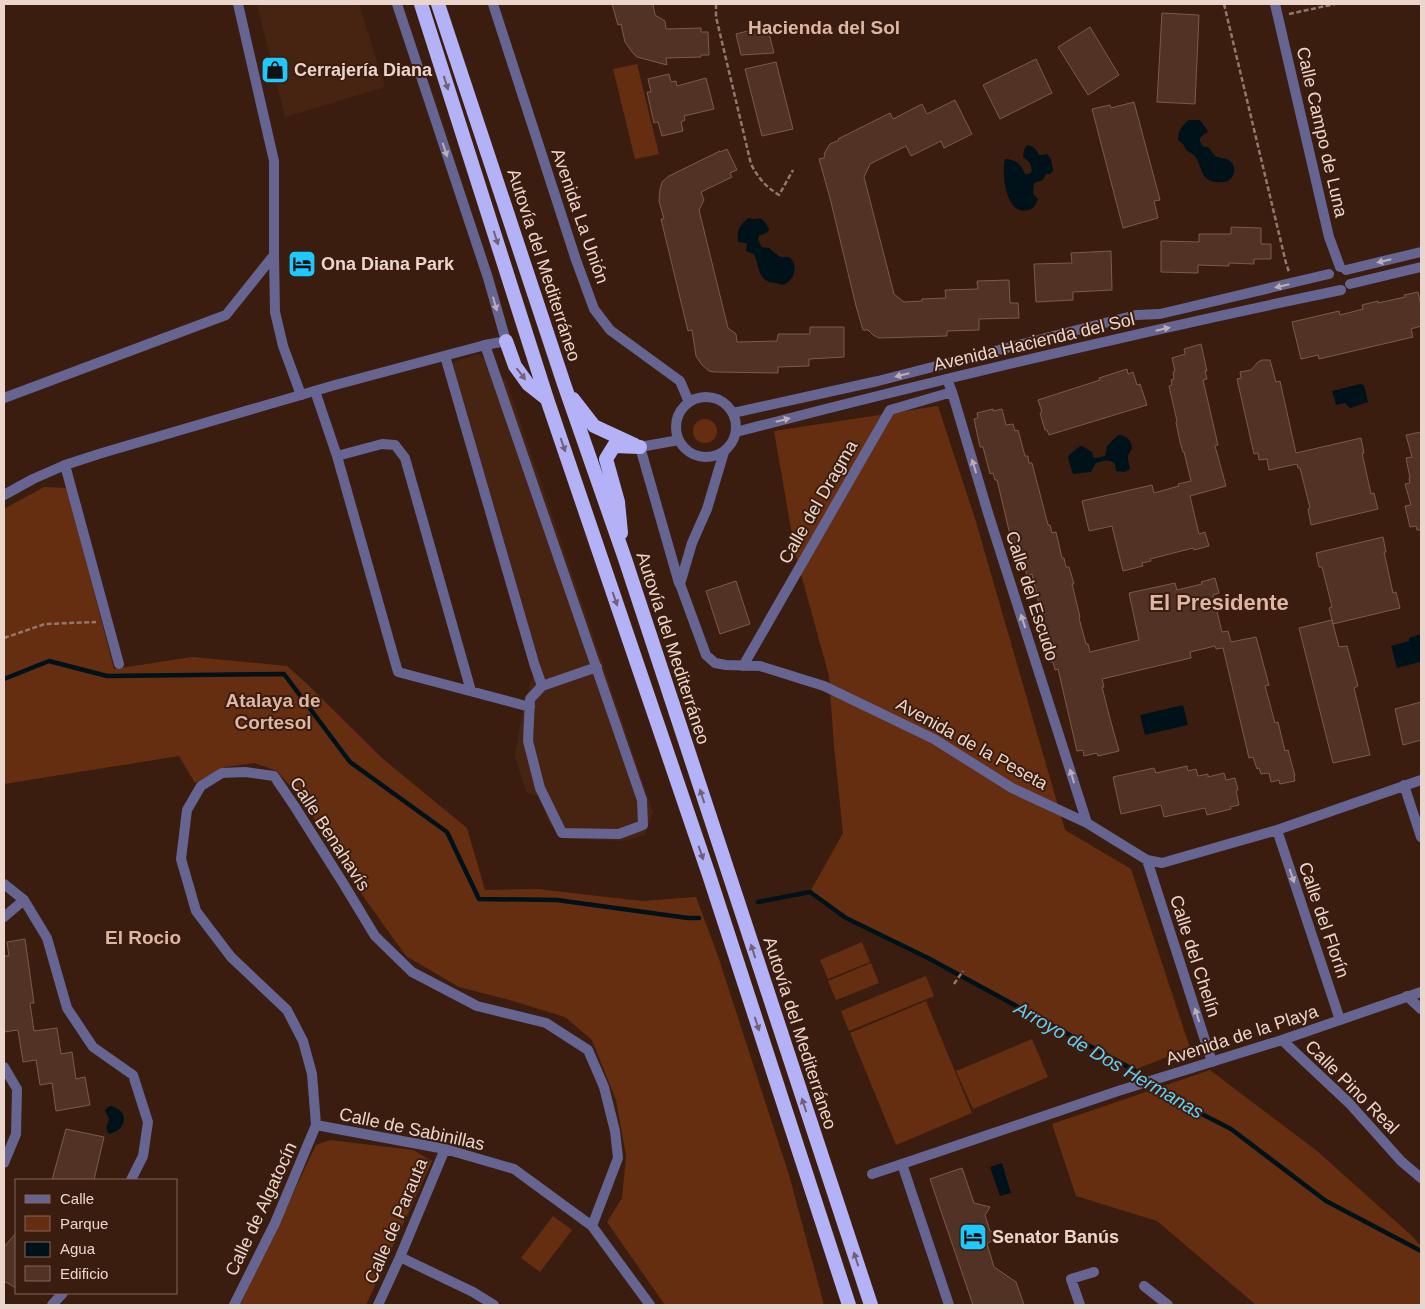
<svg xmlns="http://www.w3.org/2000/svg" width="1425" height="1309" font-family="Helvetica,sans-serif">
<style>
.built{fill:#472311}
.green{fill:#652e11}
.water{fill:#001219}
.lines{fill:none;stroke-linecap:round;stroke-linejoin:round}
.stream{stroke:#001219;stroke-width:4.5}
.building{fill:#523224;stroke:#7c5a4a}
.path{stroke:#91786c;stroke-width:2.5;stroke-dasharray:5 2.5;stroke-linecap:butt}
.minor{stroke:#666491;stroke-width:10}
.tertiary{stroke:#666491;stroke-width:10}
.trunk{stroke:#b4b2f7;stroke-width:14}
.oneway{fill:#716077}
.oneway2{fill:#bcaeb8}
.labels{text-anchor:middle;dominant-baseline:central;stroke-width:4;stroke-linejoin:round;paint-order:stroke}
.poi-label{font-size:18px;font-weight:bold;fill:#ebd6cd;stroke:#3b1d0f;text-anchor:start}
.street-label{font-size:18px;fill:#ebd6cd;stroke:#3b1d0f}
.neighbourhood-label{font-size:19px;font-weight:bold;fill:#ddb6a4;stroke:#3b1d0f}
.water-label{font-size:19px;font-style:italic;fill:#64cef6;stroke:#3b1d0f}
.district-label{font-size:22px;font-weight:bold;fill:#ddb6a4;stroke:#3b1d0f}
</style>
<rect width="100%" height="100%" fill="#3b1d0f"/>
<!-- built -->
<path class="built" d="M257,4H359L385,87L285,117Z
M479,354L506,380L653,812L645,835L624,841L571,839L550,825L539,797L526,792L515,756L522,714L533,674L444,365Z"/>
<!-- green -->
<path class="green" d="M637,64L659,154L635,159L613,69Z
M938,406L976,522L1065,830L1131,869L1190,1048L1134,1070L928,958L846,918L810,892L843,833L834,746L829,676L795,552L774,431Z
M693 431a12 12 0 1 1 24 0a12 12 0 1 1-24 0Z
M44,487L67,488L114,669L192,657L287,666L305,682L383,759L467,828L485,890L537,889L642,901L696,897L718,956L789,1175L824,1305H665L607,1222L622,1198L626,1156L616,1100L592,1040L565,1017L506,999L459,987L406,956L358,889L304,802L277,771L255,763L225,767L195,783L179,756L4,784V509Z
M862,942L870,962L828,979L820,960Z
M871,963L879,983L836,1000L828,981Z
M926,976L934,996L849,1031L841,1011Z
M926,1001L972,1113L896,1145L850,1033Z
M1032,1039L1048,1077L973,1109L956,1071Z
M1210,1070L1317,1151L1412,1236L1421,1246V1305H1256L1157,1221L1076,1196L1052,1124Z
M330,1140L413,1150L432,1161L366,1305H240L316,1145Z
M553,1216L572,1230L540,1272L521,1258Z"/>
<!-- water -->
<path class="water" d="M1189,120H1200L1208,131L1200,138C1200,140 1200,143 1202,145C1204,148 1206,146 1209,148C1212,151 1213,155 1217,157C1222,159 1227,157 1231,162C1238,169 1233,182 1223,182C1199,184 1204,169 1195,156L1186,150L1183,144L1178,140C1178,131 1182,125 1189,120Z
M1027,145C1034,146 1036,149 1039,155H1042L1047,154L1051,159L1053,171L1050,174H1046L1043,180L1034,183L1033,194L1038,199C1036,204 1034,209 1028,210C1006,217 1001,172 1005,159C1015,159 1022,164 1025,174H1029L1032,171L1030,163L1023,157L1024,150Z
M749,218C760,222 760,212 769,229L768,232L759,236L758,240L762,247L769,248L780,257H789C800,265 794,283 781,285C776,282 774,284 769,282C757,277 759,264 754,254L746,251L747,245L746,243L738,242C737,231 739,224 749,218Z
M1360,384L1364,385L1368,402L1350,408L1345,403L1336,405L1332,391Z
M1118,435C1125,435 1132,440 1132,448C1132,449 1128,455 1128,456C1127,460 1130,465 1130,469L1125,472L1116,471L1115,464C1109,458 1104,461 1096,463L1091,472L1073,474L1068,458L1069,455L1080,446H1082L1092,452L1093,457L1096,458L1105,456L1107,446Z
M1421,634V657L1420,662L1397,668L1391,646L1409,641V638Z
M1183,705L1188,725L1145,735L1140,715Z
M111,1106C131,1111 126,1131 109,1134L106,1128L109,1119L105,1110L108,1107Z
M1002,1163L1011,1193L1000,1196L990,1167Z"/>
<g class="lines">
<!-- stream -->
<path class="stream" d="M4,679L49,661L107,676L284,674L350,762L447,832L479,899L557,900L688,918H699
M758,902L810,892L846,918L928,958L1134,1070L1163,1094L1231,1129L1326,1201L1421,1251"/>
</g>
<!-- building -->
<path class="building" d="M612,4H653L655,15L665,21L666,29L701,28V32H708L709,55H701V57L666,58L667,65L637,57L632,52L625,42L621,24L618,25Z
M1162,13L1199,15L1195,104L1157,102Z
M767,26L774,53L741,55L736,34Z
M1090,27L1119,75L1088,95L1058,47Z
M1036,59L1052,93L1000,119L983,85Z
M776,62L793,129L762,136L745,69Z
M669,74L671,82L676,81L677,86L706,78L714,109L684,116L685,120L681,122L683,131L662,136L658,122L654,123L647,92H651L648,79Z
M955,100L972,134L944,148L941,141L911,156L906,146L870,164L864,177L894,294L904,302L922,301V299L946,298L945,290L978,289L977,281L1009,280L1010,303H1018L1019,318L979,319V330L947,331V336L879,338L873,335L868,330H863L856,306L830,198L819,159L824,158L825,152L830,144L839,140L838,139L890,113L893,119L922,104L927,114Z
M1134,102L1160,200L1154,201L1158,218L1123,228L1092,109L1110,105L1111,108Z
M727,149L737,170L730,173L732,177L701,192L704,200L699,210L728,328L736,334L737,342L777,341L778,334H810V327H844V357L809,359V366L778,367V373L714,372L709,371L702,365L696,356L692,330L688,331L661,219H664L659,201L660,189L662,182L669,176L720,151V152Z
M1231,227L1261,228V244H1271V259H1254V264L1229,263V266L1198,265V273L1161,272V241L1199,242V234H1231Z
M1111,251L1112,290L1073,292V300L1036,302L1034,264L1072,263L1071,253Z
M1418,292L1421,305V326L1411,329L1413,337L1319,359L1318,355L1301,359L1292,322L1339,311L1340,315L1363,309L1362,305L1378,301V303L1405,297L1404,295Z
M1201,344L1207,371H1205L1207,379L1203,380L1218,445L1215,446L1226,486L1190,496L1199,534L1205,532L1209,546L1194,550L1193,548L1150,559L1151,561L1142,563L1143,566L1123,571L1112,526L1089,531L1082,501L1152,485L1154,493L1179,486L1178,484L1191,481L1184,452H1183L1180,442L1176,422L1177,421L1169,386L1172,385L1171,380L1174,379L1173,372L1175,371L1172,358L1185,354L1184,349Z
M1262,360H1270L1276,382L1280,381L1296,453L1361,438L1364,453H1362L1371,494L1374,493L1378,509L1311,525L1308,509L1310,508L1300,468H1298L1297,464L1269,470L1267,459L1259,460L1258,453L1254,454L1237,379L1241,378L1240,372L1251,370L1258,362Z
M1127,369L1128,374L1133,372L1137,385L1140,384L1147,405L1049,435L1047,430H1045L1040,413L1042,412L1038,400L1100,380L1099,378Z
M993,409V411L1002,409L1006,425L1013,424L1015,431L1018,430L1025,456H1028L1029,463H1032L1048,525H1050L1052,533L1056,532L1062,558H1064L1066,567H1069L1074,584H1072L1080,617L1079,618L1086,644H1088L1090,652L1139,640L1129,593L1175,583L1177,590L1202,584L1201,582L1215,578L1219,593L1213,595L1222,632L1228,631L1231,642L1256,637L1269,685L1265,686L1275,723L1278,722L1285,751L1288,750L1295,776H1294L1295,781L1280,784L1279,780L1271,782L1269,773L1261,774L1259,768L1257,769L1253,757L1249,758L1223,648L1216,649L1215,646L1190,652L1191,658L1102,679L1104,687H1102L1109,715L1119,751L1098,756L1097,753L1084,756L1083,750L1077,751L1058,669L1055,670L1053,662H1050L1042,627L1044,626L1032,574L1027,576L1020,548L1018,549L1016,542L1012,543L997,480H995L993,473L990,474L983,447H980L974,419L978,418L977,413Z
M1421,432V530H1417L1416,526L1410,527L1405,506L1411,505L1405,484L1410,483L1409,478H1410L1406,458L1412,457L1406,435Z
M1383,537L1386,552H1384L1393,593L1396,592L1400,608L1333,624L1329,608L1332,607L1322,567H1319L1316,553Z
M736,581L750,624L720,634L706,591Z
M1332,620L1339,647L1347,646L1358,686L1354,688L1370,755L1333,763L1299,628Z
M1421,702V740L1403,745L1395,709Z
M1187,766L1188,771L1196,769L1198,776L1208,774V777L1224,773L1226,780L1235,778L1238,790L1236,791L1239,805L1230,807L1231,809L1207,815L1205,808L1164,817L1161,805L1121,814L1113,777L1154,768L1156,773Z
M25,939L34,1003H30L34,1031L57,1028L61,1054L72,1052L76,1079L85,1077L90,1105L56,1111L52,1083L40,1085L36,1060L23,1062L18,1030L4,1032V956H9L7,942Z
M66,1129L104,1137L94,1180H52Z
M962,1168L974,1203L990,1207L985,1215L990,1231L1000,1234L987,1244L994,1267L1016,1282L1024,1305H973L930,1179Z
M16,1233V1288L4,1281V1247Z"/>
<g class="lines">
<!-- path -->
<path class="path" d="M716,4V17L751,164C758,178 766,187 779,195L793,170
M1224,4L1286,263L1289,272
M1289,14L1335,4
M4,638L45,624L96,622
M954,984L963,971"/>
<!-- minor -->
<path class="minor" d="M274,255L275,312L283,346L301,395
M485,345L642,800L643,825L619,834L562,833L540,788L528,741L530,699L542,686L597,667
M445,356L534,663L542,686
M947,379L952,392L988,513L1087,823
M315,391L337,456L398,672L530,707
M4,398L226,315L274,255V161L238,4
M640,447L679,583
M724,452L707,509L692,543L680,584L706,655L715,663L726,665L760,666L824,686L934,739L1012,788L1087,823L1147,860L1162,863L1277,830L1421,780
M337,456L382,444L395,445L405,458L471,691
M65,465L119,664
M743,666L890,410L952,392
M1404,785L1421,837
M1277,830L1340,1020
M1147,860L1212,1062
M4,884L24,900L47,938L67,1008L93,1047L133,1075L148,1122L143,1156L131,1180
M4,917L24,900
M1407,996L1421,1009
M1282,1040L1349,1103L1401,1161L1421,1178
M4,1067L17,1089L16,1134L4,1163
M316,1125L445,1149L514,1169L592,1226L650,1305
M872,1174L902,1164
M400,1257L473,1292L494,1305
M1144,1286L1168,1305
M52,1305L63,1293
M234,1305L275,1223L316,1125L312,1074L303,1041L287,1010L231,957L196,911L181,859L187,810L201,786L222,773L245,772L274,776L295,807L343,883L375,936L412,972L477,1006L546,1023L588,1050L604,1087L615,1131L618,1158L592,1226
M378,1305L400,1257L445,1149
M1080,1305L1071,1279L1094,1272"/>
<!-- tertiary -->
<path class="tertiary" d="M493,4L576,260L594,309L610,330L680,381L689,402
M1275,4L1329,237L1340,267
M1346,270L1421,252
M1350,284L1421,267
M676 427a30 30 0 1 1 60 0a30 30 0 1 1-60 0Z
M733,413L878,381L1136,315L1160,314L1329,274
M736,432C937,380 1138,332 1341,290
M640,447L679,440
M4,495L33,479L65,465L102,453L335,385L485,345L506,341L488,278L397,4
M949,1305L902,1164L1118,1091L1282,1040L1421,992"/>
<!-- trunk -->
<path class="trunk" d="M421,4L547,399L709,875L849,1305
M438,4L564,384L625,559L871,1305
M506,341L515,366L528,384L547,399
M573,399L594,426L635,445
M621,533L618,502L606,459L614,446L640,447"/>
</g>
<!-- one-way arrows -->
<defs><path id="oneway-solid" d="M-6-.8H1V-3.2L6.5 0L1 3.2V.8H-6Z" transform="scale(1.25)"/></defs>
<g class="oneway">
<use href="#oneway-solid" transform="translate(446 83) rotate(72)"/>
<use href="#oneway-solid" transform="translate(496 238) rotate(72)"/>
<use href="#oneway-solid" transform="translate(521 374) rotate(52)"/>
<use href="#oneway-solid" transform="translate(563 445) rotate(71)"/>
<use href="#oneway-solid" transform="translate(615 599) rotate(71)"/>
<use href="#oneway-solid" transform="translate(702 796) rotate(-108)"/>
<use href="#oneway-solid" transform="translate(701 853) rotate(71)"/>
<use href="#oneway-solid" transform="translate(753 951) rotate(-108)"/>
<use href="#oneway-solid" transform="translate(757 1024) rotate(72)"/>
<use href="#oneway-solid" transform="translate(804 1105) rotate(-108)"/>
<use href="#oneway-solid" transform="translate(856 1259) rotate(-108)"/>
</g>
<g class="oneway2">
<use href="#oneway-solid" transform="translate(445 150) rotate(72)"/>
<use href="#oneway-solid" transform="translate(1384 261) rotate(167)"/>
<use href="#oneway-solid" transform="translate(1282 286) rotate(167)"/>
<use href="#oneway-solid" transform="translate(495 304) rotate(74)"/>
<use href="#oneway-solid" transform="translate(1163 329) rotate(-13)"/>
<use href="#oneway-solid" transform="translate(902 375) rotate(166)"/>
<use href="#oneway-solid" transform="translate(783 420) rotate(-14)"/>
<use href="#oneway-solid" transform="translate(974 466) rotate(-107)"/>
<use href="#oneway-solid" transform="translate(1023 621) rotate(-108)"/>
<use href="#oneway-solid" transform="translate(1072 776) rotate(-107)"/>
<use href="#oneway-solid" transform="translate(1292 876) rotate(71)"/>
<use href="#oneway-solid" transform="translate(1197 1015) rotate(-108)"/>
</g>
<!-- icons -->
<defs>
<symbol id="shop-square" viewBox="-11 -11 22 22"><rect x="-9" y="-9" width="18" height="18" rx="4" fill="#1ec9fd" stroke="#3b1d0f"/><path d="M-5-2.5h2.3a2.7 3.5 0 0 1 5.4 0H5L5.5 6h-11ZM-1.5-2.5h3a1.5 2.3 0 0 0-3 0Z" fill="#111"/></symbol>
<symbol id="hotel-square" viewBox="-11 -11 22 22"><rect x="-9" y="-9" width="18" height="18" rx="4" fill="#1ec9fd" stroke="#3b1d0f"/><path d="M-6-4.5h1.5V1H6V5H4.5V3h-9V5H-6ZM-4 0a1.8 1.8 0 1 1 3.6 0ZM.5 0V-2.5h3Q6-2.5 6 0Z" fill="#111"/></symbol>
</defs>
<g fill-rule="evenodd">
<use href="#shop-square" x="259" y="54" width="32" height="32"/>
<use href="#hotel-square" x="286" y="248" width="32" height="32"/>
<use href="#hotel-square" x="957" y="1221" width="32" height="32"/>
</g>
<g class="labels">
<!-- poi labels -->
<g class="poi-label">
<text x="294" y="70">Cerrajería Diana</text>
<text x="321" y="264">Ona Diana Park</text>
<text x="992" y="1237">Senator Banús</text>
</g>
<!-- street labels -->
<g class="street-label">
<text transform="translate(1322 132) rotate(77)">Calle Campo de Luna</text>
<text transform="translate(580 216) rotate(71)">Avenida La Unión</text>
<text transform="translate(544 265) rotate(72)">Autovía del Mediterráneo</text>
<text transform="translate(1034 342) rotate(-13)">Avenida Hacienda del Sol</text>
<text transform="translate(818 502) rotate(-60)">Calle del Dragma</text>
<text transform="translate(1032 596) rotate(72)">Calle del Escudo</text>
<text transform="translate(673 648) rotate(72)">Autovía del Mediterráneo</text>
<text transform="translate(972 744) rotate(29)">Avenida de la Peseta</text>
<text transform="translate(330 834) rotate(57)">Calle Benahavís</text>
<text transform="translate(1324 920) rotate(71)">Calle del Florín</text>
<text transform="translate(1195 956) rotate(72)">Calle del Chelín</text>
<text transform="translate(800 1033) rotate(72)">Autovía del Mediterráneo</text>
<text transform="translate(1242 1035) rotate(-18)">Avenida de la Playa</text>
<text transform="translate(1352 1087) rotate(45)">Calle Pino Real</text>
<text transform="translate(412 1129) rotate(12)">Calle de Sabinillas</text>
<text transform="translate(261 1209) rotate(-65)">Calle de Algatocín</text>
<text transform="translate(396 1221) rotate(-67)">Calle de Parauta</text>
</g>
<!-- neighbourhood labels -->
<g class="neighbourhood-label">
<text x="824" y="27">Hacienda del Sol</text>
<text x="273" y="700">Atalaya de<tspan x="273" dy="22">Cortesol</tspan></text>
<text x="143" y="937">El Rocio</text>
</g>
<!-- water labels -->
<g class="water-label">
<text transform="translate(1109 1060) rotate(30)">Arroyo de Dos Hermanas</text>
</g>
<!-- district labels -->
<g class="district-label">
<text x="1219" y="602">El Presidente</text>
</g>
</g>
<!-- border -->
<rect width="1425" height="1309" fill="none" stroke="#ebd6cd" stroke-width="10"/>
<!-- legend -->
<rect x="15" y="1179" width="162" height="115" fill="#3b1d0f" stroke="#81675b"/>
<rect x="25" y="1195" width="25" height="8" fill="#666491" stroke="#81675b"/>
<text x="60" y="1204" font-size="15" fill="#ebd6cd">Calle</text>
<rect x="25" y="1216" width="25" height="15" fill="#652e11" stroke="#81675b"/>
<text x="60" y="1229" font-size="15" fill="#ebd6cd">Parque</text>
<rect x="25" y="1242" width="25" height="15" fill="#001219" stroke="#81675b"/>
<text x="60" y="1254" font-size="15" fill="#ebd6cd">Agua</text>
<rect x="25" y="1266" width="25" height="15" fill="#523224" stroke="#81675b"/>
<text x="60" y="1279" font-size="15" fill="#ebd6cd">Edificio</text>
</svg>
